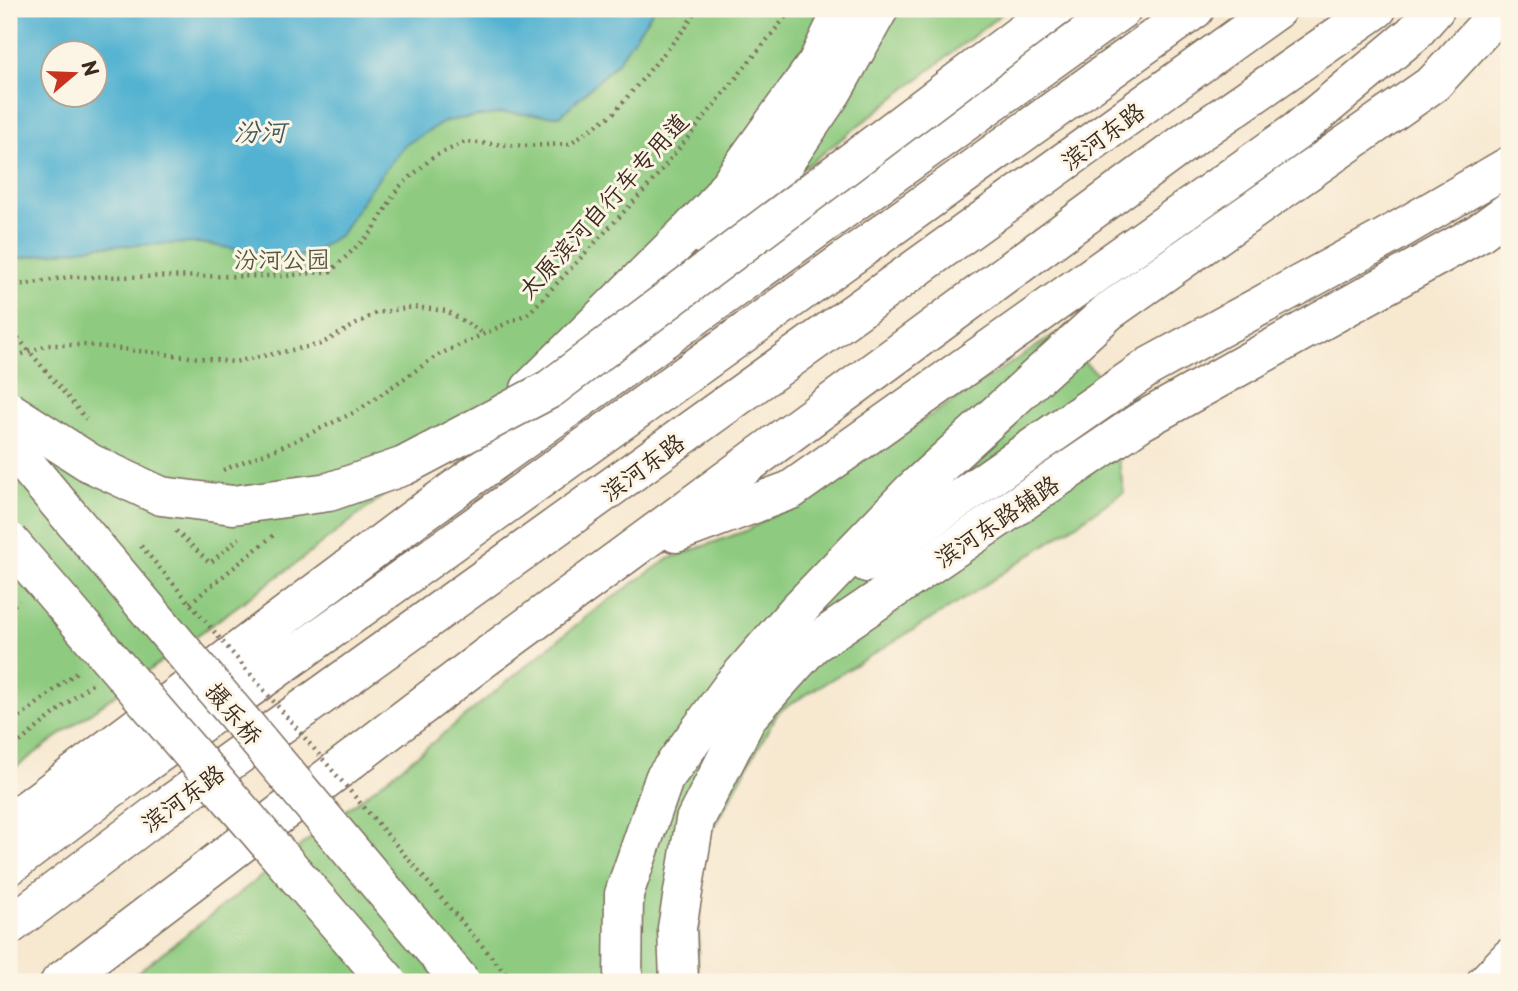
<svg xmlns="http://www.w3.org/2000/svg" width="1518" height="991" font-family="'Playpen Sans','LXGW WenKai TC',sans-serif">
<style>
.green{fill:#8ecb80;stroke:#647a4f;stroke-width:2;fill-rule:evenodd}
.water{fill:#53b2d1;stroke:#476e78;stroke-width:2;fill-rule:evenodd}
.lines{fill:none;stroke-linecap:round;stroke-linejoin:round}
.street-casing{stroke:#7d6c5c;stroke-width:36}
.secondary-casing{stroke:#7d6c5c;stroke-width:41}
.highway-casing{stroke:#7d6c5c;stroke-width:41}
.path{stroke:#7d6c5c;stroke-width:4.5;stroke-dasharray:2 5;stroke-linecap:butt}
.street{stroke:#fff;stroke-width:33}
.secondary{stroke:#fff;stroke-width:38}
.highway{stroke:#fff;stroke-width:38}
.secondary-bridge-casing{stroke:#7d6c5c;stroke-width:41;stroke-linecap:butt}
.highway-bridge-casing{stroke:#7d6c5c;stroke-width:41;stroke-linecap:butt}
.path-bridge{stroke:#7d6c5c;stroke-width:4.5;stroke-dasharray:2 5;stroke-linecap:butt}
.secondary-bridge{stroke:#fff;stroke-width:38}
.highway-bridge{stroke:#fff;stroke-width:38}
.labels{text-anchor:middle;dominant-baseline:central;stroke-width:6;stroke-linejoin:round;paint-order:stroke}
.street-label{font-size:24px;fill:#3b2a1e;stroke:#fcf5e5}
.park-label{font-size:24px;fill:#545a3b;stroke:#fcf5e5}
.water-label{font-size:26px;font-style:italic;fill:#435a5d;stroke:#fcf5e5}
</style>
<rect width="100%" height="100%" fill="#fcf5e5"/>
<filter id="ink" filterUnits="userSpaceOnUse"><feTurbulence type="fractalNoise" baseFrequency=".0143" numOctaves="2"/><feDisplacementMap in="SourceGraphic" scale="14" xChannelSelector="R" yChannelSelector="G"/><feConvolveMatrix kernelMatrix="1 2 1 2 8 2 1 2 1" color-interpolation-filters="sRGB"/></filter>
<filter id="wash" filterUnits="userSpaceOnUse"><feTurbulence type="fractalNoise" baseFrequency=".00686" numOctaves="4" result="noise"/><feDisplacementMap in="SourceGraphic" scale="28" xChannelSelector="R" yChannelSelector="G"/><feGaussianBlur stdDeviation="1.57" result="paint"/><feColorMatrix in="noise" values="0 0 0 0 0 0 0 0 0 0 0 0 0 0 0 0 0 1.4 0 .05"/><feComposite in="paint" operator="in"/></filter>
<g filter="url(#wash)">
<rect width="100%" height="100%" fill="#f7e8d0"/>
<!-- green -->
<path class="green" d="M9,9H1008L298,562L9,772ZM52,52H94V94H52Z
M1054,335L1105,381L1124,492L961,601L779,711L702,847L697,982H125L420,753L591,613L668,559L748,530L839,475Z"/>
<!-- water -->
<path class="water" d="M9,9H654L617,63L560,116L503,113L446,121L405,145L369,190L341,234L307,256H277L199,243L99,246L16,259L9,264ZM52,52H94V94H52Z"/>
</g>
<g filter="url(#ink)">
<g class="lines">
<defs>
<path id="street" d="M1483,982L1509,955"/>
<path id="secondary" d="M679,982L677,928L695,820L748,716L812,645L1140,422L1479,233L1509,211"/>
<path id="highway" d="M709,239L767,188L833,91L879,9
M530,389L713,207L817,63L843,9
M676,533L791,490L1297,131L1413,34L1435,9
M867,563L1150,366L1385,238L1509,166
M9,823L415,518L1122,9
M9,866L137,769L1195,9
M9,926L165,808L1277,9
M60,982L486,657L1191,138L1377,9
M623,982L624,894L664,779L732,686L796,612L912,491L1108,312L1434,83L1502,9"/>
</defs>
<!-- street casing -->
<use href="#street" class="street-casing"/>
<!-- secondary casing -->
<use href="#secondary" class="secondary-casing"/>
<!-- highway casing -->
<use href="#highway" class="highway-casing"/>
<!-- path -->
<path class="path" d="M9,289L13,286L70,277L284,276L331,271L372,232L398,188L433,157L465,142L522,146L569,144L614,113L686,27L696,9
M9,359L47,345H87L234,362L321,344L376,313L414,307L447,311L483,333
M223,470L286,445L357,411L438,355L529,313L651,183L792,9
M176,531L210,563L239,538
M190,603L276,533
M9,610L19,600
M9,726L79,670
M9,751L92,683"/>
<!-- street -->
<use href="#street" class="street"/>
<!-- secondary -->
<use href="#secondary" class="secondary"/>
<!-- highway -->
<use href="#highway" class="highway"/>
<defs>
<path id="secondary-bridge" d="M9,444L461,982
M9,541L388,982"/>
<path id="highway-bridge" d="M9,411L90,463L161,496L233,505L329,492L404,466L550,389L1054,9"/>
</defs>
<!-- secondary-bridge casing -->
<use href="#secondary-bridge" class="secondary-bridge-casing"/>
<!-- highway-bridge casing -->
<use href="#highway-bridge" class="highway-bridge-casing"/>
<!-- path-bridge -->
<path class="path-bridge" d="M9,327L86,419
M141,546L513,982"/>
<!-- secondary-bridge -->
<use href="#secondary-bridge" class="secondary-bridge"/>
<!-- highway-bridge -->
<use href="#highway-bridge" class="highway-bridge"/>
</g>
</g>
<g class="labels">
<!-- street labels -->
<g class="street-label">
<text transform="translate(1102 135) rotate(-36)">滨河东路</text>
<text transform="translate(602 205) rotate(-48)">太原滨河自行车专用道</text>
<text transform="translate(642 466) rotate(-36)">滨河东路</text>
<text transform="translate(996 520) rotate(-34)">滨河东路辅路</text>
<text transform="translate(235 713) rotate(50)">摄乐桥</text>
<text transform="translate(182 797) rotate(-36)">滨河东路</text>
</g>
<!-- park labels -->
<g class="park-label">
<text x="282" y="258">汾河公园</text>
</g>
<!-- water labels -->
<g class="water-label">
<text x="260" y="130">汾河</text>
</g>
</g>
<!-- margin -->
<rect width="1518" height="991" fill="none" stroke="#fcf5e5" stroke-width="35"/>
<!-- north arrow -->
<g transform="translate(74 74) rotate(71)"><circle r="33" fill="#fcf5e5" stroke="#afa495" stroke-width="2"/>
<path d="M0-5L12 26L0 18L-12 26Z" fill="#c8321e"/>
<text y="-10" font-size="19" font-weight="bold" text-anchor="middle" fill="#3b2a1e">N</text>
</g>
</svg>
